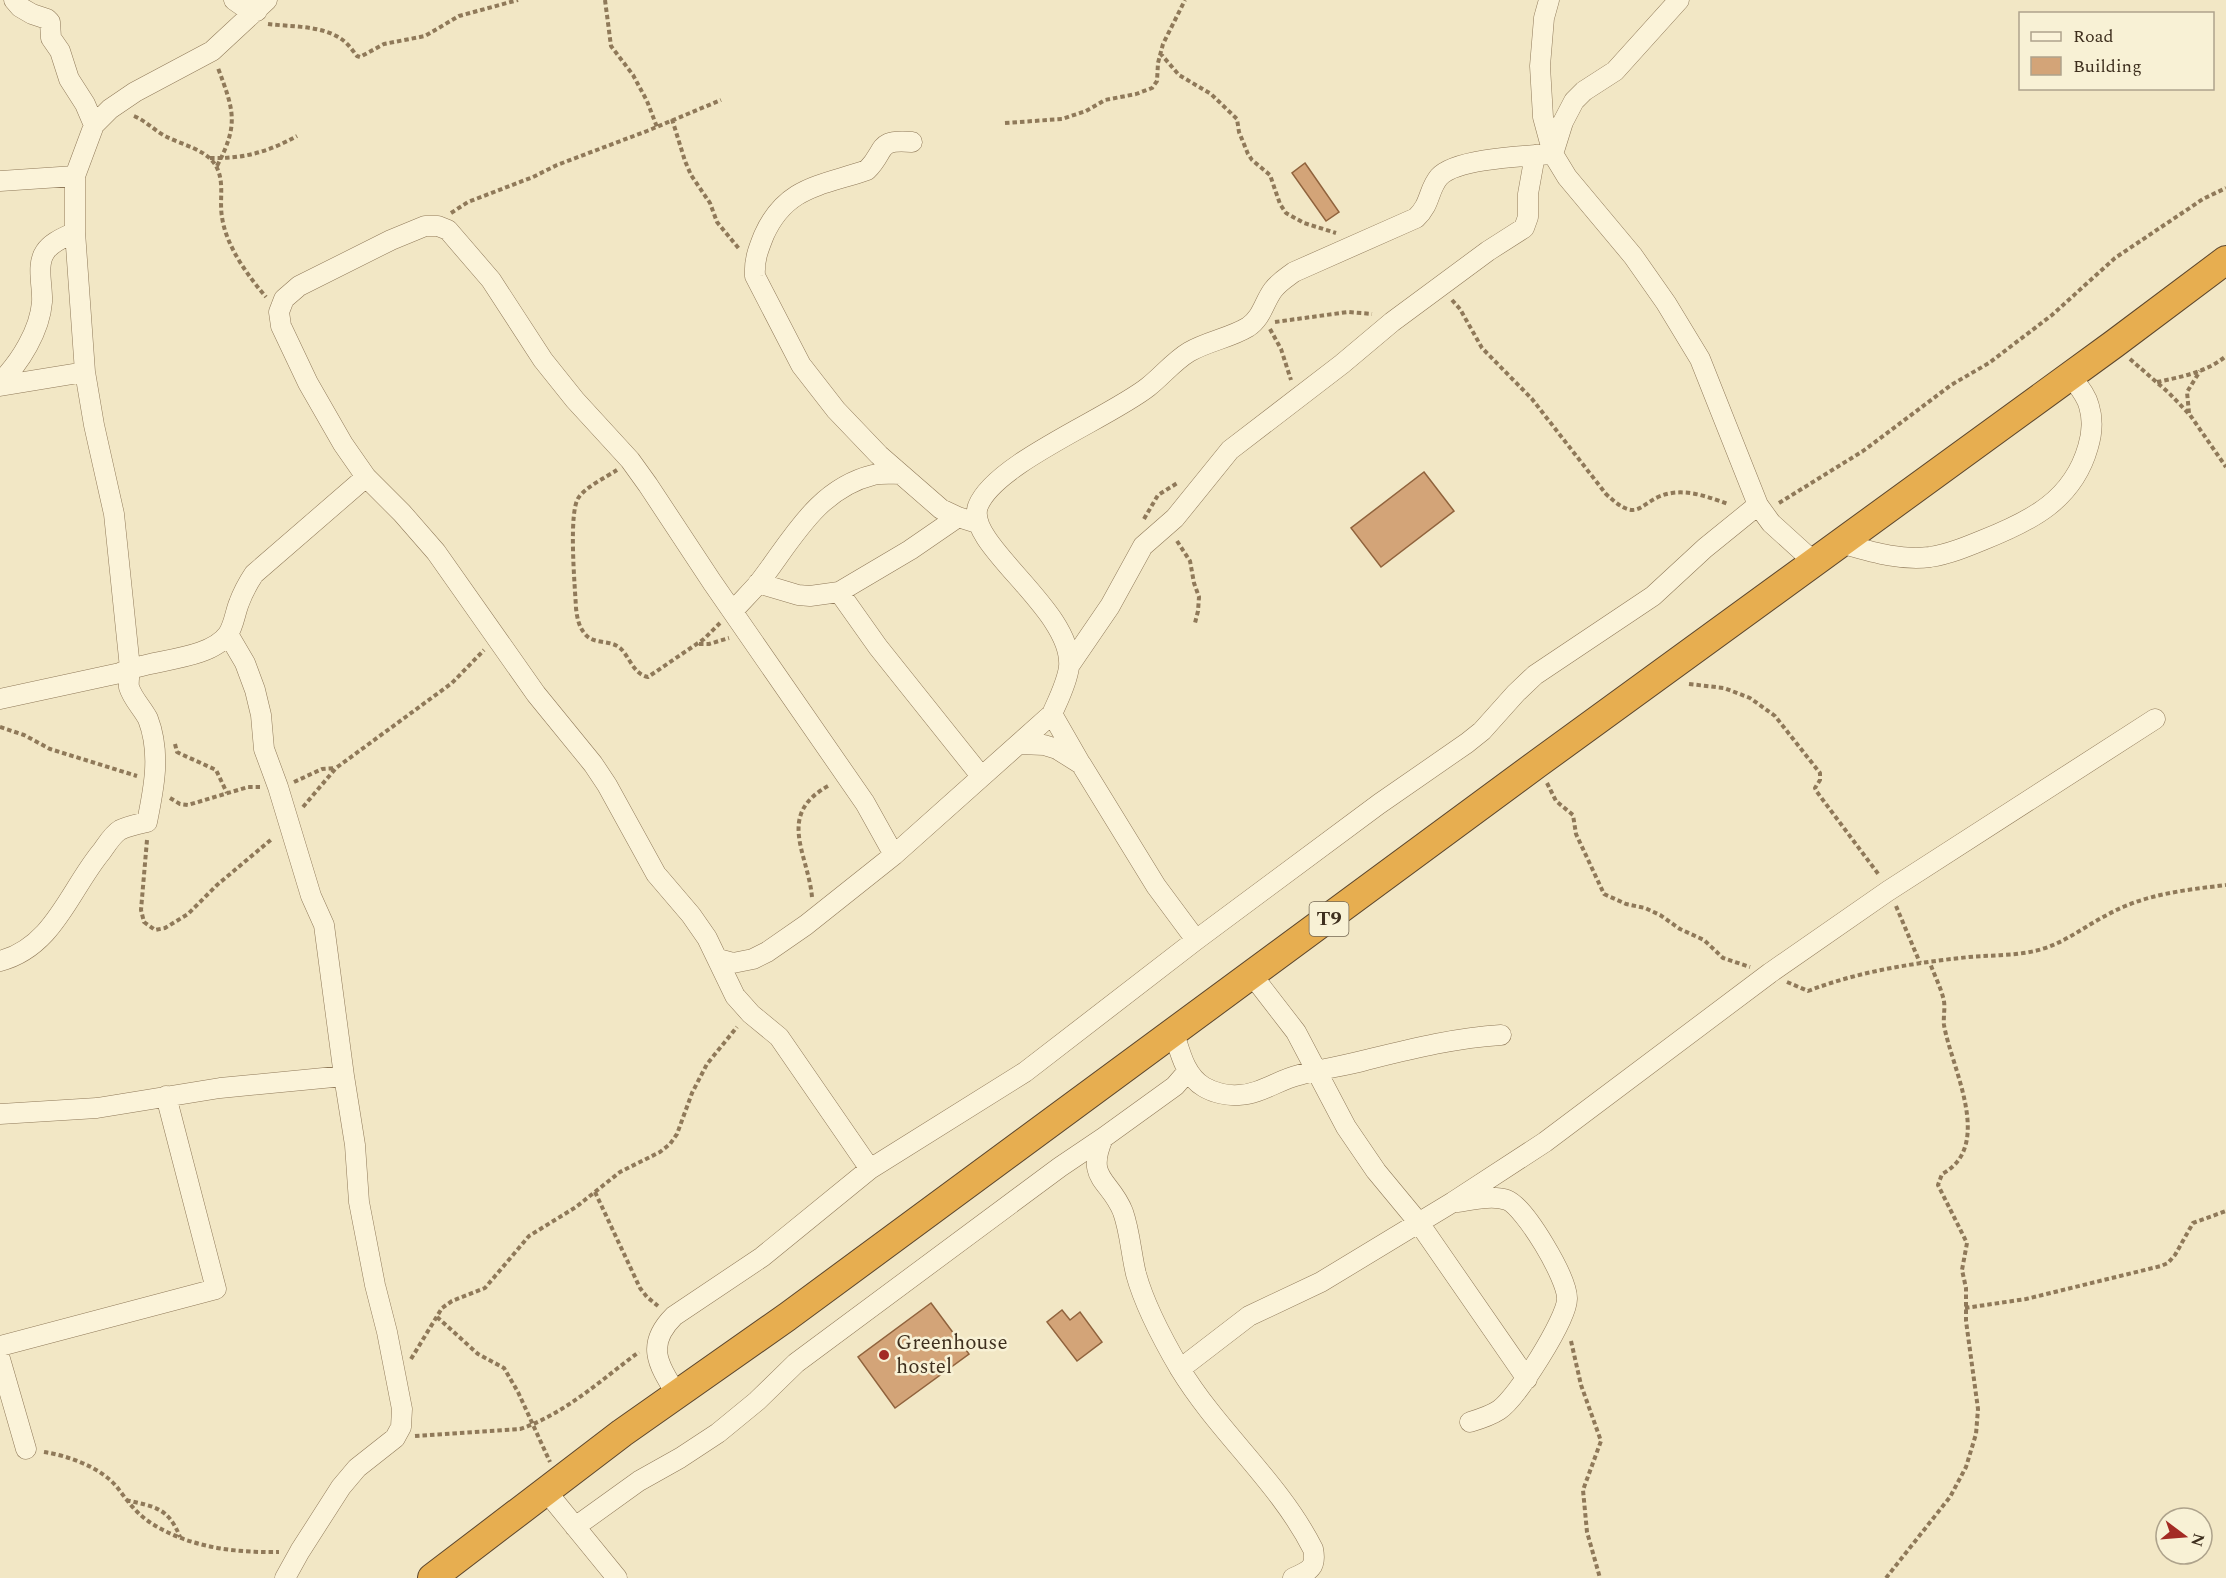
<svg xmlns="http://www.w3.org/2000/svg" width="2226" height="1578" font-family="Spectral,serif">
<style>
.building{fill:#d3a478;stroke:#90633d;stroke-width:1.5}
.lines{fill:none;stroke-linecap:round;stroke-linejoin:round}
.minor-casing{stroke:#8f7959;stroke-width:21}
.highway-casing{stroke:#5c462d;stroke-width:30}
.path{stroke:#8f7959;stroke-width:4;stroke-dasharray:4.5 3;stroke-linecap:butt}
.minor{stroke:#fbf3d9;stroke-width:20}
.highway{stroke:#e7ae50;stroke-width:28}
.poi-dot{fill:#a32b24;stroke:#f8f1d5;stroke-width:2}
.labels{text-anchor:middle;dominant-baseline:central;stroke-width:5;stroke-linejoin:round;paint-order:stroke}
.shield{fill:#f8f1d5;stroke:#766955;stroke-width:1.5}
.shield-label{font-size:20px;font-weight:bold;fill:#3e2f1e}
.poi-label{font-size:21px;fill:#3e2f1e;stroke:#f8f1d5;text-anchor:start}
</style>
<rect width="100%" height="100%" fill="#f2e7c5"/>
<!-- building -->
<path class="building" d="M1305,163L1339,212L1326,221L1292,173Z
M1424,472L1454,511L1381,567L1351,528Z
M931,1303L969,1354L895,1408L858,1357Z
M1062,1310L1070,1320L1080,1312L1102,1342L1077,1361L1047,1322Z"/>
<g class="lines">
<defs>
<path id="minor" d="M14,0L20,7L32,14L47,19L50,22L51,38L60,51L69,79L85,104L94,125
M234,0L244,7L257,11
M1549,0L1544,18L1540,66L1543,117L1553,154L1567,177L1633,256L1666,303L1700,359L1758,505L1771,523L1814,562
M912,142C875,139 887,150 867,170C821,186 786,186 764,235C758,250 754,260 755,276L801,365L836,410L879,455L941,509L958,517L977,523
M0,181L75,176
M0,382C20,363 40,330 42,302C43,287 36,265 45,252C51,242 65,237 75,232
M0,386L85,372
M1840,543C1869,551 1900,561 1930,557C1949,554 1966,547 1983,540C2031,521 2073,500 2088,447C2092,434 2093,419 2089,406C2086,394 2077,385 2070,375
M758,583L798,595L810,596L839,592L910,550L958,517
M839,592L878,647L981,776
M733,611C741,602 750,593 758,584C791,542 816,489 873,475C882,473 892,474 901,474
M228,634L245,663L255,690L261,715L264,749L278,787L311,896L324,925L344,1076
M1069,666L1110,606L1143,546L1175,518L1230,450L1342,364L1392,322L1488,251L1524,228L1528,217V194L1535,155
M0,699L120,673C148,659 209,661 228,634C234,625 235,613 239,603C243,592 248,583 254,574L366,477
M1052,714L1079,761
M1020,744L1044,745L1057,749L1081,764L1156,886L1196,940
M718,959L733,963L753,959L767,952L806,925L894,855L1052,714C1058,700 1067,683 1069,667C1074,610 964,544 978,506C995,463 1109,418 1148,387C1162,376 1174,361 1189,352C1208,341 1230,338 1248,327C1262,318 1264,302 1273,290C1279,282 1286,278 1294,272L1416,218C1431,204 1428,190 1439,177C1456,158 1527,156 1553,154L1563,122L1574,101L1584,91L1615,71L1679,0
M0,961C54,947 70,889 102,851C107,844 113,834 120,830C128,826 138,824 147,822C154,788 161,753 148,719C143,709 132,698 129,687C128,681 130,673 130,668L114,514L94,425L85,372L75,232V176L94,125L110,109L135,92L212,51L267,0
M1252,975L1296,1032L1346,1127L1376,1171L1419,1223L1527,1379
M1174,1033C1180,1052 1185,1076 1204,1087C1214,1093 1228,1096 1239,1095C1261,1094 1278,1080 1299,1075C1321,1069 1344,1066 1366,1060C1411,1049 1454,1038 1501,1035
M1188,1071L1175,1086L1103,1138C1085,1180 1110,1179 1123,1212C1130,1232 1131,1253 1136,1274C1145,1307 1163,1340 1180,1369C1219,1433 1279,1482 1313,1549C1317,1568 1309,1571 1293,1578
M0,1114L97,1108L220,1088L344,1076L355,1145L359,1202L375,1285L387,1332L402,1409L401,1427L395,1438L357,1468L341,1487L300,1551L285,1578
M870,1169L779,1037L751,1014L735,996L707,938L691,915L656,874L607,785L593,764L536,694L436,552L402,513L366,477L343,444L308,383L281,326L279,312L284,299L299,286L391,240L425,226H438L448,230L491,280L543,360L575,400L630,460L648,485L712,582L865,803L894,855
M1457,1202C1472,1200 1492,1195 1507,1200C1525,1207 1568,1279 1567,1299C1567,1319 1517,1398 1499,1410C1490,1416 1480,1419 1470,1422
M0,1346L216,1289L166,1096
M0,1359L26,1449
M1180,1369L1249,1316L1321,1282L1453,1202L1545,1142L1770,973L1888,891L2155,719
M677,1395C658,1364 645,1345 674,1316L762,1257L870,1169L1025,1072L1196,940L1379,804L1467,743L1482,731L1516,693L1535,675L1653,596L1705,548L1758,505
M546,1491L617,1578
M575,1527L639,1481L680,1458L718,1433L757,1401L796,1363L1060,1167L1103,1138"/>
<path id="highway" d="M432,1578L622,1433L787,1317L1537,764L2114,344L2226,260"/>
</defs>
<!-- minor casing -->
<use href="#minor" class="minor-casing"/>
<!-- highway casing -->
<use href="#highway" class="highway-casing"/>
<!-- path -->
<path class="path" d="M605,0L611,46L633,75L647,101L657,127
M268,24C292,27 324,25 344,41C349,45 353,51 357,56L360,57L384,44L425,36L459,16L518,0
M1160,53L1179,75L1211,94L1237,119L1239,132L1248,154L1252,160L1270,175L1280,204L1286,213L1304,223L1336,233
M134,116C146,121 154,130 165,136C182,145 206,149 216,166C225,182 219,200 222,217C226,246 248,276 266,297
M672,119L685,161L691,175L710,203L717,222L740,250
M1005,123L1062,119L1086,111L1105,100L1136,94L1152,88L1157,81L1158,63L1163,44L1185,0
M210,158C243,159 268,152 297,136
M217,166C239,124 234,111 218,68
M451,213L468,202L533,177L557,165L647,131L721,100
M1452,300L1460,309L1482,348L1532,399L1606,494C1642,528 1638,498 1672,493C1690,490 1712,498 1728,504
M1275,322L1348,312L1372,314
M1270,329L1281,349L1291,380
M2130,359L2169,393L2190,415L2226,467
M2157,382C2181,377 2207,372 2226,356
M2189,413L2187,392L2200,371
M617,470C606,477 586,487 579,497C568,510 575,587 576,608C577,618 579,627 585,634C594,645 609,639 620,648C630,657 633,674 648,677L704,639L720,623
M1779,503L1863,451L1951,385L1989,363L2052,315L2115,258L2203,199L2226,188
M1144,519L1158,495L1179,482
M1177,541L1190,561L1194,583L1199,597L1198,611L1195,623
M699,644H709L729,638
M1689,684L1724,688L1750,698L1775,716L1820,773V780L1815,788L1817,792L1879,875
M0,727L24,735L50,749L137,776
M175,744L177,752L181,754L216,770L227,793
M294,782L322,769L336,768
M1547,783L1556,801L1573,815L1576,834L1604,894L1626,904L1645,908L1660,915L1680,929L1704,940L1723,958L1750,967
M170,798L180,804L188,805L248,787H260
M303,807L336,768L452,683L484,650
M147,840L141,910L144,922L155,930L165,928L188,914L217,885L273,838
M812,897C808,853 775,814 830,785
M1896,906L1920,963
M1787,982L1808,991C1860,971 1914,963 1969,957C1993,955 2019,956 2042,949C2066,942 2085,926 2107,915C2144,894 2185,890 2226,885
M595,1192L640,1288L647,1297L658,1306
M1965,1308L2026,1299L2161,1266L2168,1263L2175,1255L2193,1223L2226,1211
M437,1317L478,1354L504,1368L518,1392L550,1462
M1571,1341L1581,1385L1601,1441L1583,1490L1587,1532L1600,1578
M411,1359L442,1308L452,1301L485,1288L529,1236L576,1207L620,1172L660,1152L670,1144L677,1134L692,1093L707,1064L737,1027
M415,1436L520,1429C565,1414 602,1379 639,1352
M44,1452C69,1456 100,1467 117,1487C126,1499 135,1512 148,1521C186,1547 234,1553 279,1552
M126,1500C155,1507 168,1507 180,1537
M1886,1578L1950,1497L1966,1467L1976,1434L1978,1409L1966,1321V1288L1962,1270L1967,1243L1938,1185L1942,1174C1995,1146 1951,1067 1944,1025C1943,1016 1946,1006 1943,997C1940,986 1934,974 1930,963"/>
<!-- minor -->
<use href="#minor" class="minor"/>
<!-- highway -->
<use href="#highway" class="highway"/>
</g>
<!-- markers -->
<circle class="poi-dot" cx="884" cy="1355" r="6"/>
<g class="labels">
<!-- shield labels -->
<rect class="shield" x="1309.5" y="902" width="39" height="34" rx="4.5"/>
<g class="shield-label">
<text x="1329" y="919">T9</text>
</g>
<!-- poi labels -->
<g class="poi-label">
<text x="896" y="1343">Greenhouse<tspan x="896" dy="24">hostel</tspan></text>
</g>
</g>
<!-- legend -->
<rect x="2019" y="12" width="195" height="78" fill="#f8f1d5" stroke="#aea38c" stroke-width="1.5"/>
<rect x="2031" y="32" width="30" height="9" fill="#fbf3d9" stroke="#aea38c" stroke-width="1.5"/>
<text x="2073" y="42" font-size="18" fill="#3e2f1e">Road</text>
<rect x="2031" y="57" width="30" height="18" fill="#d3a478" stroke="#aea38c" stroke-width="1.5"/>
<text x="2073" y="72" font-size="18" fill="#3e2f1e">Building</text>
<!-- north arrow -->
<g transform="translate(2184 1536) rotate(106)"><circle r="28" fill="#f8f1d5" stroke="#aea38c" stroke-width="1.5"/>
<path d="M0-4.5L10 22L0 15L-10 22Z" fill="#a32b24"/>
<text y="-9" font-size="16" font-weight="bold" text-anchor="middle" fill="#3e2f1e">N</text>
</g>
</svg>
